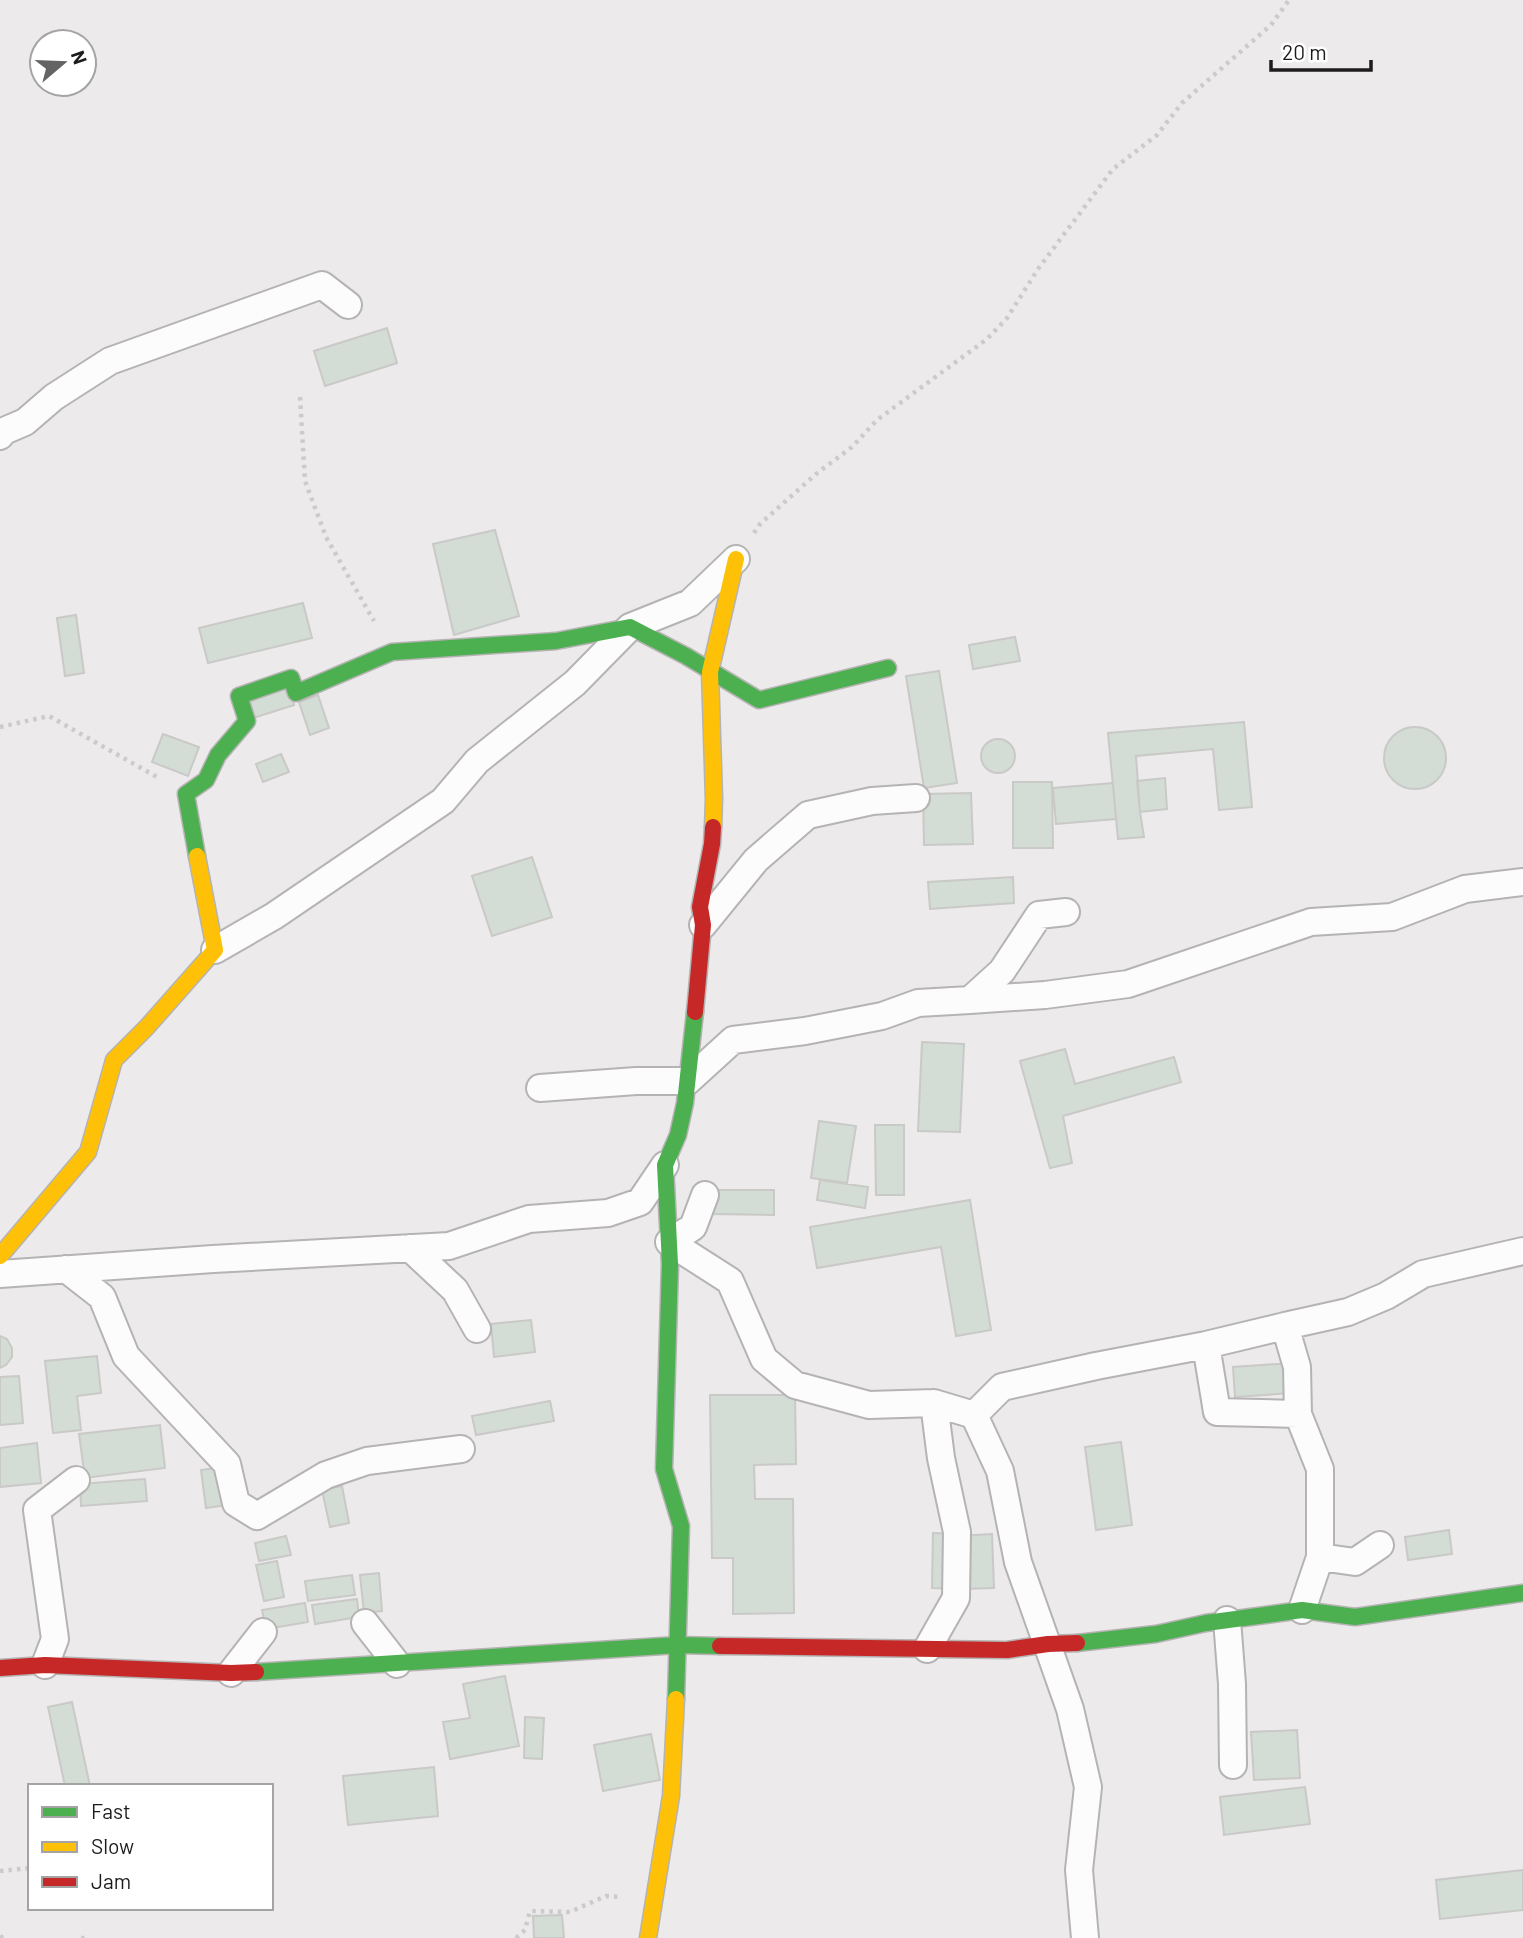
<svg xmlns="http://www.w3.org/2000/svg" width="1523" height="1938" font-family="Barlow,sans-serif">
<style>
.building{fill:#d4ddd5;stroke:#c9c9c8;stroke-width:2}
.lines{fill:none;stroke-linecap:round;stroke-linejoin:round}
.street-casing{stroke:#b5b3b3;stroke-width:30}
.fast-casing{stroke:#b5b3b3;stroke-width:19}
.slow-casing{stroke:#b5b3b3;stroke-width:19}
.jam-casing{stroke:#b5b3b3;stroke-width:19}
.path{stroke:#cccbcb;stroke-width:4.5;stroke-dasharray:3.5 5;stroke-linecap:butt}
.street{stroke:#fcfcfc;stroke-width:26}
.fast{stroke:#4caf50;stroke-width:16}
.slow{stroke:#ffc107;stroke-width:16}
.jam{stroke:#c62828;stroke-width:16}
</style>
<rect width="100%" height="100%" fill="#eceaea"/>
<!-- building -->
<path class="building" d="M387,328L397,363L325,386L314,351Z
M495,530L519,616L454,635L433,544Z
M303,603L312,638L208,663L199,628Z
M76,615L84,673L65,676L57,618Z
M1015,637L1020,661L973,669L969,645Z
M939,671L957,783L924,788L906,676Z
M288,683L294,705L253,718L246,697Z
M318,695L329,728L310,735L299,702Z
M1244,722L1252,807L1219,810L1213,749L1136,756L1140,812L1144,837L1118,839L1108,733Z
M1384 758a31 31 0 1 1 62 0a31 31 0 1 1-62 0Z
M163,734L199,747L188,776L152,762Z
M981 756a17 17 0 1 1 34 0a17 17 0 1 1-34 0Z
M281,754L289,772L263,782L256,764Z
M1165,778L1167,809L1140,812L1137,781Z
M1013,782H1052L1053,848H1013Z
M1113,783L1116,819L1056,824L1053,788Z
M971,793L973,844L924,845L923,794Z
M532,857L552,917L492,936L472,876Z
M1013,877L1014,903L930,909L928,882Z
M922,1042L964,1044L960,1132L918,1131Z
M1065,1049L1075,1084L1174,1057L1181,1082L1063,1116L1072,1163L1050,1168L1020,1061Z
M819,1121L856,1126L847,1183L811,1178Z
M875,1125H904V1195H876Z
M820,1180L868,1187L865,1208L817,1200Z
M710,1190H774V1215L710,1214Z
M970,1200L991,1330L956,1336L941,1247L817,1268L810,1227Z
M531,1320L535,1352L494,1357L491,1324Z
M0,1336L7,1339L12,1348V1357L6,1365L0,1368Z
M97,1356L101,1393L77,1396L81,1430L53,1433L45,1361Z
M1290,1363L1292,1393L1235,1397L1233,1367Z
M19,1376L23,1423L0,1425V1377Z
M710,1395H795L796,1464L754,1465L755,1499H793L794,1613L733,1614V1558H712Z
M550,1401L554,1421L476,1435L472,1416Z
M160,1425L165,1468L85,1478L79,1434Z
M1121,1442L1132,1525L1096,1530L1085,1447Z
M37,1443L41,1483L0,1487V1448Z
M223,1467L228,1505L206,1508L201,1470Z
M145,1479L147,1501L81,1506L80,1484Z
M342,1486L349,1523L330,1527L322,1490Z
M1449,1530L1452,1554L1408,1560L1405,1537Z
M933,1533L955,1534L954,1589L932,1588Z
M992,1534L994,1588L960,1589L958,1536Z
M286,1536L291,1555L259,1561L255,1543Z
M277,1561L284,1597L264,1601L256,1565Z
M379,1573L382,1611L364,1613L360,1575Z
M352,1575L355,1595L308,1601L305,1581Z
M357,1599L359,1617L315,1624L312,1605Z
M305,1603L308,1622L266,1629L262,1610Z
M505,1676L519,1746L450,1759L443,1722L470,1718L463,1684Z
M72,1702L90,1786H65L48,1707Z
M525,1717L544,1718L542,1759L524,1758Z
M1297,1730L1300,1778L1254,1780L1251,1732Z
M651,1734L660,1780L603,1791L594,1745Z
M434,1767L438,1816L348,1825L343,1776Z
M1305,1787L1310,1824L1224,1835L1220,1797Z
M1523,1870V1910L1440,1919L1436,1880Z
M562,1915L564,1938H534L533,1916Z"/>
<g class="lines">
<defs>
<path id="street" d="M0,436L4,431L25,422L54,397L110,361L322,285L348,305
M703,925L756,860L808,815L872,801L916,798
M215,950L274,916L443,801L477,761L575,683L630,627L690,603L736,559
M970,1000L1045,995L1128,984L1311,922L1392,917L1465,889L1523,882
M540,1088L636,1081H688L733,1040L805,1031L882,1016L918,1003L970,1000L1002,971L1039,915L1066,912
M705,1195L693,1227L669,1242L730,1281L764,1359L795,1385L869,1405L934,1403L974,1415L1000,1471L1018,1562L1070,1709L1088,1787L1079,1870L1085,1938
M410,1248L455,1290L477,1329
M66,1269L102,1297L126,1356L227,1464L236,1503L257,1516L326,1475L367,1461L461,1449
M0,1274L213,1259L449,1246L529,1219L608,1213L640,1202L665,1165
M1206,1345L1285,1326
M1298,1414L1320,1469V1557L1302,1610
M974,1415L1002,1387L1096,1366L1206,1345L1217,1412L1298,1414L1297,1367L1285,1326L1348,1312L1386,1296L1423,1274L1523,1251
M1320,1557L1355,1562L1380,1545
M1227,1620L1232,1684L1233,1765
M365,1623L397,1664
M927,1649L956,1598L957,1532L941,1458L934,1403
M45,1665L55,1639L37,1510L76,1480
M231,1673L263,1632"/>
<path id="fast" d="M197,856L186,794L206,780L218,755L247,721L239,696L291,678L296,693L392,652L556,641L630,627L686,656L759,700L888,668
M1077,1643L1156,1634L1206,1623L1302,1610L1355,1617L1523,1593
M256,1672L678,1645L720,1646
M676,1699L681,1526L664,1469L670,1264L665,1165L678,1135L685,1103L695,1012"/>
<path id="slow" d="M713,827L714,799L710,672L736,559
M0,1256L88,1152L114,1060L147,1027L215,950L197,856
M648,1938L671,1796L676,1699"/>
<path id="jam" d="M695,1012L703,925L700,907L712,844L713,827
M720,1646L1007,1650L1048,1644L1077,1643
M0,1668L45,1665L231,1673L256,1672"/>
</defs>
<!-- street casing -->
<use href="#street" class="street-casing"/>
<!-- fast casing -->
<use href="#fast" class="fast-casing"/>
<!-- slow casing -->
<use href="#slow" class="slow-casing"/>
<!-- jam casing -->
<use href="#jam" class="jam-casing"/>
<!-- path -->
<path class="path" d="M300,397L305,481L326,537L374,621
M754,533L760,524L816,474L852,447L877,420L987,339L1007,318L1038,269L1113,169L1157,135L1182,103L1271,25L1289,0
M0,727L49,716L157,777
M0,1871L30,1868
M0,1936L3,1938
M81,1938H87
M516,1938L525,1930L530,1911L570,1912L606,1896L619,1897"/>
<!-- street -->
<use href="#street" class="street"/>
<!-- fast -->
<use href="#fast" class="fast"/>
<!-- slow -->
<use href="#slow" class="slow"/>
<!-- jam -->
<use href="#jam" class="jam"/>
</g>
<!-- legend -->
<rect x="28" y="1784" width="245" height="126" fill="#ffffff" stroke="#a5a4a4" stroke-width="2"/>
<rect x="42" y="1807" width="35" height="10" fill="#4caf50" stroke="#a5a4a4" stroke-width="2"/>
<text x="91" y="1819" font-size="21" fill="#1d1c1c">Fast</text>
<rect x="42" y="1842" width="35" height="10" fill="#ffc107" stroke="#a5a4a4" stroke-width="2"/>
<text x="91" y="1854" font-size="21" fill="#1d1c1c">Slow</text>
<rect x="42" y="1877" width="35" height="10" fill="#c62828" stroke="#a5a4a4" stroke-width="2"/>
<text x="91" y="1889" font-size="21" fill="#1d1c1c">Jam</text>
<!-- north arrow -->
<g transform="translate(63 63) rotate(71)"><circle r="33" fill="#ffffff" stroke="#a5a4a4" stroke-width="2"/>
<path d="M0-5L12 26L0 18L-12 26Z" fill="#656464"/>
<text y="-10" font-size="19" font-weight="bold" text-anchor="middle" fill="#1d1c1c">N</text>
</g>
<!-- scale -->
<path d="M1271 60v10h100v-10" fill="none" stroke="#1d1c1c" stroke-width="3.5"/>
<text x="1282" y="60" font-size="21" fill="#1d1c1c" stroke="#ffffff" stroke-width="5" paint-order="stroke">20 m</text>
</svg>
